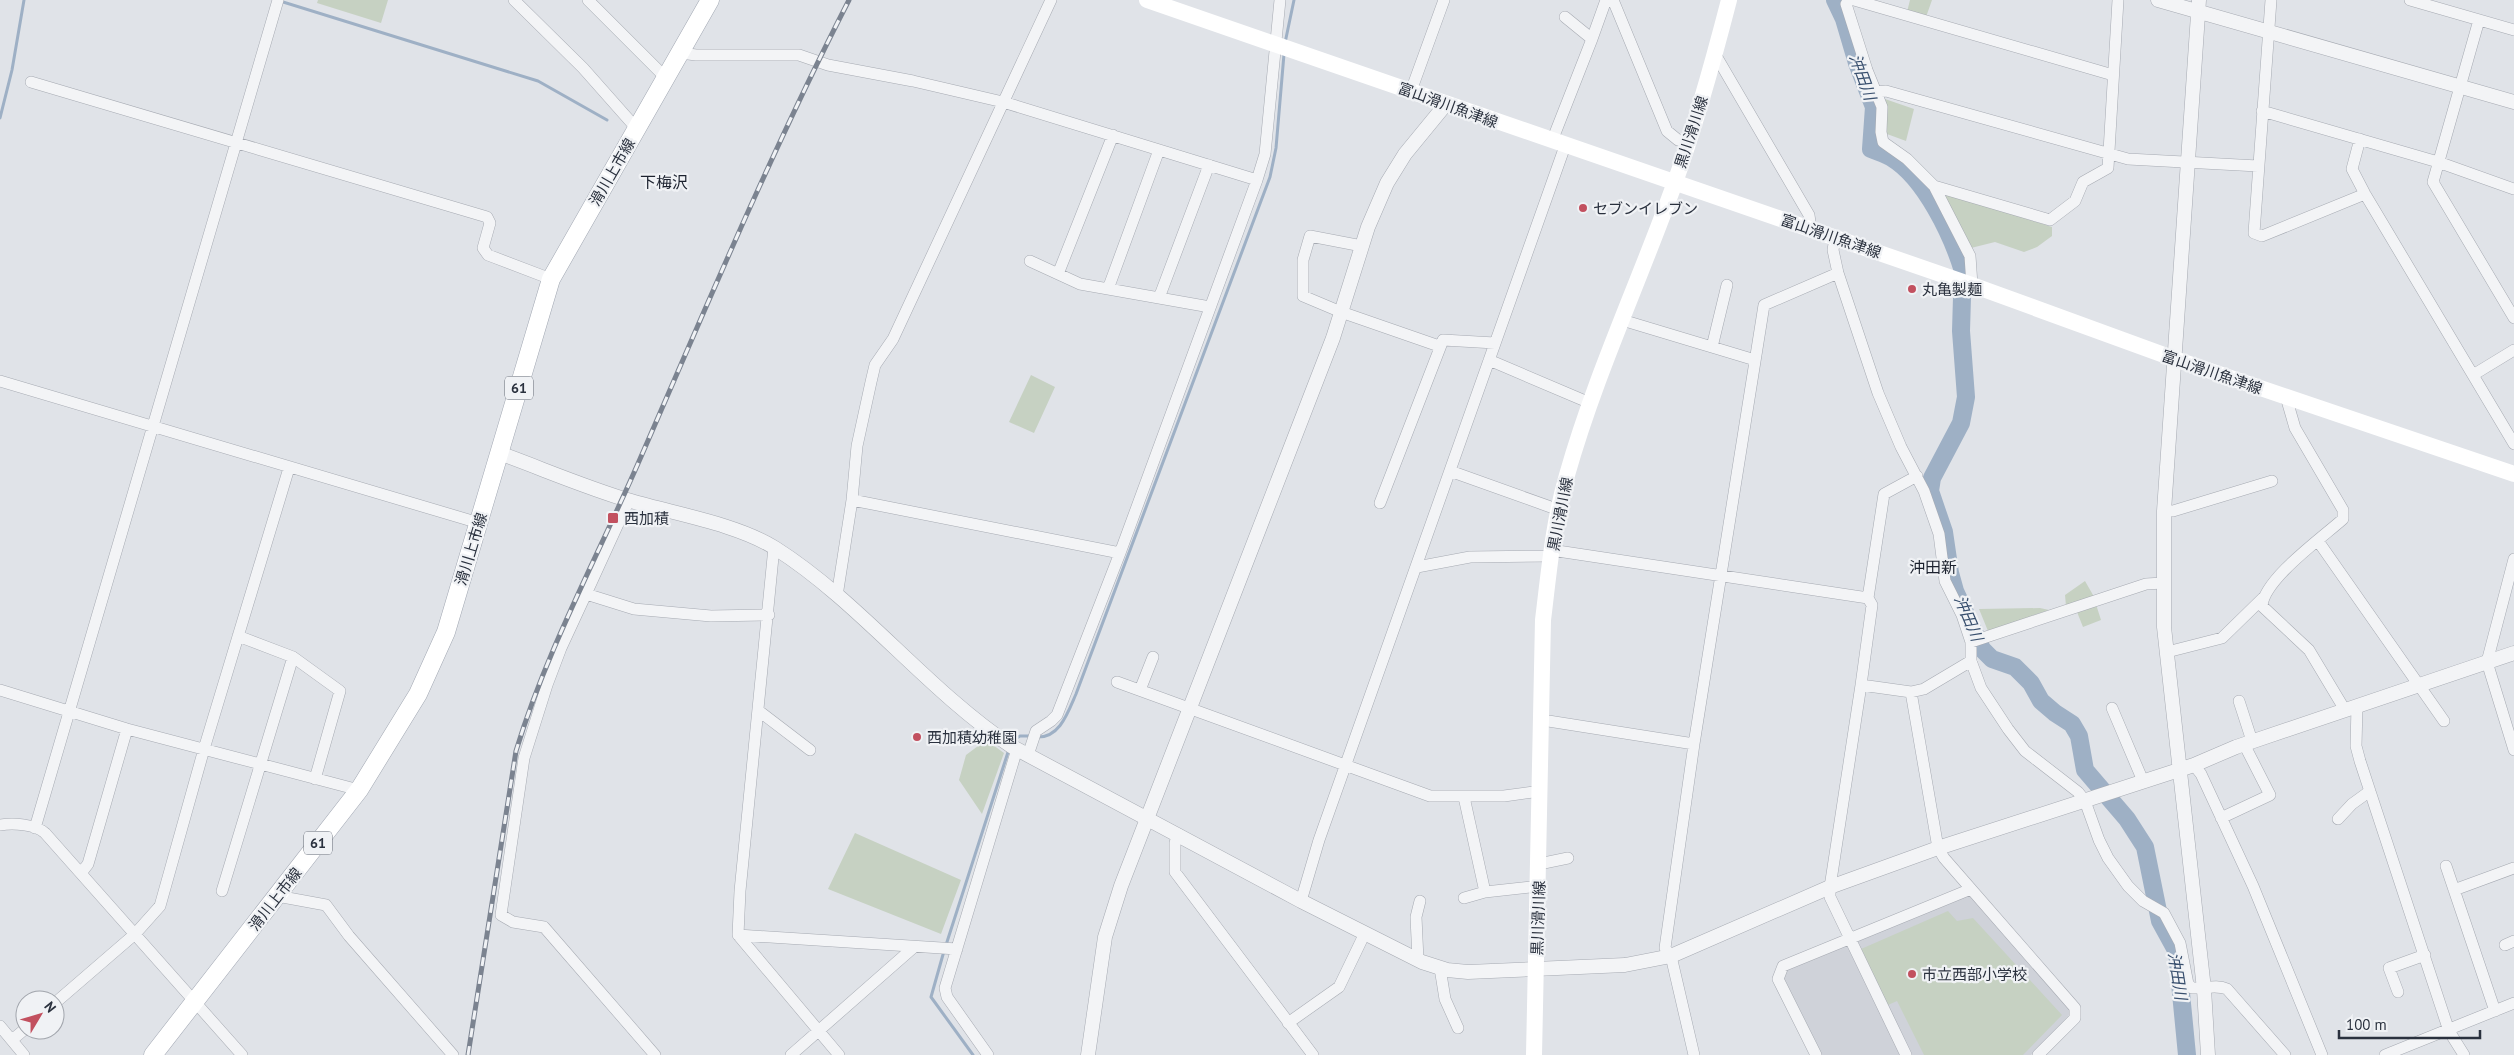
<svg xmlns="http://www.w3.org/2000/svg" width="2514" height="1055" font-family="'PT Sans','Noto Sans JP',sans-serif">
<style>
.built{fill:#cfd2d9}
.green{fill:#c6d1c2}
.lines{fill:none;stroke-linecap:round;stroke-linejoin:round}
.stream{stroke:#9eb0c5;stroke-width:3}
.river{stroke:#9eb0c5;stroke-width:18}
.minor-casing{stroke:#a6aab2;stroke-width:12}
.tertiary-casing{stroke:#a6aab2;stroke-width:15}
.primary-casing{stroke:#a1a7b2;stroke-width:19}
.minor{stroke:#f3f4f6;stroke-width:11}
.tertiary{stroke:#f3f4f6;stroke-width:14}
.secondary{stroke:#fff;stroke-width:16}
.primary{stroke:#fff;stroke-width:18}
.rail-casing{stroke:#7b8390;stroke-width:5}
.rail{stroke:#f0f2f5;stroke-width:3;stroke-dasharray:9;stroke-linecap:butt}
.poi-dot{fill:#c2505f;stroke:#f0f2f5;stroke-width:2}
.labels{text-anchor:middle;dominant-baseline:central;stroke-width:4.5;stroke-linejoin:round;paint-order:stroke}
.shield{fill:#f0f2f5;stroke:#656b75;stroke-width:1}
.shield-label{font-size:14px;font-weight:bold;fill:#2a313e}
.street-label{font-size:15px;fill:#2a313e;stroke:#f0f2f5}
.poi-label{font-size:15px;fill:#2a313e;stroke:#f0f2f5;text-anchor:start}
.water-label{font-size:16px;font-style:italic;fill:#384f6e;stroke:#f0f2f5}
.neighbourhood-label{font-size:16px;fill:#1c222f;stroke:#f0f2f5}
</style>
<rect width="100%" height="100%" fill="#e0e3e8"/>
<!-- built -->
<path class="built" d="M1968,893L2072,1012L2031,1055H1820L1782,978L1786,969Z"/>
<!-- green -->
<path class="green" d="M318,0H388L381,23L317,3Z
M1910,0H1932L1926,17L1907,12Z
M1885,99L1914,109L1906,141L1887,134Z
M1946,193L2052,227V236L2037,247L2024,252L1995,242L1971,248L1943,197Z
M1031,375L1055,387L1034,433L1009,422Z
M2085,581L2093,595L2101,620L2083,627L2077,612L2066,606L2065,595Z
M2040,608L2049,610L1988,631L1979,609Z
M986,740L1004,753L982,814L959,780L966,755Z
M855,833L961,880L941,934L828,889Z
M1948,911L1957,921L1973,918L2062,1015L2023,1055H1924L1897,1001L1888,1005L1861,949Z"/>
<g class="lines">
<!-- stream -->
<path class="stream" d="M280,1L538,81L607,120
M1285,43L1294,0
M0,118L12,70L24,0
M1037,737C1060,738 1068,712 1076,694L1270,177L1276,148L1284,54
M1012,741L1020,736H1031
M946,945L1009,749
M944,951L931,997L973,1055"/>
<!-- river -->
<path class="river" d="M1835,0L1844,19L1857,63L1874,107L1871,149C1878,152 1886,154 1892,158C1925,178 1952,235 1963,271
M1962,297L1961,331L1966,397L1961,423L1932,478L1930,491L1944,532L1950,573L1955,591L1982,649L1992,659L2015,667L2031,683L2041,701L2055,713L2072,724L2079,736L2085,770L2127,819L2145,847L2160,921L2177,952L2187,1055"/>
<defs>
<path id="minor" d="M514,0L583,68L637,129
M588,0L666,78
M1613,0L1667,131L1678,140L1688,143
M1849,0L1846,4L1867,70L1882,107L1881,132L1883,142L1907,159L1934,186L1970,256L1972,285
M1854,0L2113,75
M2271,0L2254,233L2262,236L2365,194
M2410,0L2514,30
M1565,17L1592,39L1606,0
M2479,20L2433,182L2514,318
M681,53L696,55H799L828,65L913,81L1003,102L1257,180
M1715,54L1809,215L1811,229
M31,82L487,217L490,223L483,248L488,255L551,279
M1411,91L1444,0
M1876,92L1886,91L2128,159L2258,166
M2262,111L2438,162L2514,189
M2360,139L2352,169L2365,194L2514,444
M1552,141L1592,39
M1934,186L2050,220L2075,201L2083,182L2108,168L2118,0
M1835,238L1833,250L1838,273L1878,393L1901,447L1924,491L1939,534L1945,581L1962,615L1971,642V661L1981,688L2008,729L2025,751L2078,792L2085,801L2099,840L2108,858L2128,886L2143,901L2164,913L2180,943L2188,984L2192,988C2204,989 2216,984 2227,989L2285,1055
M1362,246L1310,236L1303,260V296L1341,312L1439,346
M1030,261L1080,284L1210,307
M1058,274L1113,135
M1108,289L1159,150
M1159,298L1209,165
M1622,320L1755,360
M1712,347L1727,285
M1489,360L1590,403
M2473,375L2514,350
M0,381L479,523
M2286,397L2295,428L2343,510V519C2323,537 2264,579 2262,606L2309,650L2345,710
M1450,471L1559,510
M1917,476L1884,494L1868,598L1872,605L1861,685L1911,692L1924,689L1971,661
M629,500L586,594L634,609L711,616L769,615
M852,500L1120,553
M1380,503L1443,340L1495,343
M2164,511H2173L2272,481
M2318,541L2444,721
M774,547L740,891L738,935L839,1055
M1551,550L1868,598
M2514,559L2487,662L2514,750
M1417,567L1470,557L1551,556
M586,594L561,648L547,685L524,758L501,915L513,922L544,927L655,1055
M837,596L852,500L857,446L871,382L875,365L893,339L1051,0
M238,636L293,657L340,691L315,779
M1971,642L2146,584L2163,583
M2167,652L2222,638L2263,598
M1117,682L1430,796H1504L1541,791
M1861,685L1830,887V897L1906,1055
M0,690L127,729L359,790
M1140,690L1153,657
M1911,692L1938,848L1944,858L2075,1008V1018L2038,1055
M2239,701L2252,741
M2357,706L2356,746L2360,761L2449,1031L2464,1055
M2112,708L2143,781
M759,711L810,750
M1542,720L1694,744L1764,305L1838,273
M1694,744L1665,948L1671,956L1694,1055
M1028,755L1036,731L1051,721L1057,715L1120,553L1257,180L1265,154L1280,0
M2194,765L2201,774L2253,886L2322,1055
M1464,797L1485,892L1539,886
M2221,818L2270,795L2244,744
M2338,819L2352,804L2370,791
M0,825C13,823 35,824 45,833L242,1055
M35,828L278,0
M1178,834L1175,843V872L1313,1055
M1539,864L1568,858
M2446,866L2495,1011
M81,873L88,864L127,729
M2454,890L2514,868
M222,891L293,657
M277,896L326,905L349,936L453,1055
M1464,898L1485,892
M1301,901L1319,840L1565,146
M738,935L957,949
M2505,945L2514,941
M1418,960L1416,917L1420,901
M1440,968L1445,999L1458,1028
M2398,992L2389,968L2425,955
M55,1003L135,934L160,906L204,749L289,468
M1288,1023L1339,987L1365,933
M0,1026L24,1055
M12,1040L25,1029
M791,1055L914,947
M988,1055L947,997L945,988L1017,749
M1816,1055L1778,979L1783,966L1971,889
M2385,1055L2514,1003"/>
<path id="tertiary" d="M2158,0L2514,102
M2199,0L2164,511V627L2204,989L2208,1055
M499,453C543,469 587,488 631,501C675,514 737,524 775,548C860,602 926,689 1011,746L1301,901L1422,962L1447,970L1468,972L1625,965L1671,956L1830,887L1938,848L2194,765L2236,747L2514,653
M1088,1055L1105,937L1121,886L1333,338L1368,227L1387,183L1405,154L1446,104"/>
<path id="primary" d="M153,1055L359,790L418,694L446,632L551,279L710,0"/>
</defs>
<!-- minor casing -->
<use href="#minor" class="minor-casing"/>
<!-- tertiary casing -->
<use href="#tertiary" class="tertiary-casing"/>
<!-- primary casing -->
<use href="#primary" class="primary-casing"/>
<!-- minor -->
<use href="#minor" class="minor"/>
<!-- tertiary -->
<use href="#tertiary" class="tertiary"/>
<!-- secondary -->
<path class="secondary" d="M1147,0L1972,285L2175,359L2514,474
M1534,1055L1543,620C1549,572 1553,522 1567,475C1595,376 1639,282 1674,185C1696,124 1713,62 1729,0"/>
<!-- primary -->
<use href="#primary" class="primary"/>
<defs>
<path id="rail" d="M468,1055L516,751C547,649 598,556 640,459C707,305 772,150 849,0"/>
</defs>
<!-- rail casing -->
<use href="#rail" class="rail-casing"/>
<!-- rail -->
<use href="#rail" class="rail"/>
</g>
<!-- markers -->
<g class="poi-dot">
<circle cx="1583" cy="208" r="5"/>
<circle cx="1912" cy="289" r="5"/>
<rect x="607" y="512" width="12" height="12" rx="2.5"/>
<circle cx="917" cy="737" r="5"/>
<circle cx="1912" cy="974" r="5"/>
</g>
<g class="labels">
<!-- shield labels -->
<g class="shield">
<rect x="505" y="376.5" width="28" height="23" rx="4"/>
<rect x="304" y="831.5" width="28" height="23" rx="4"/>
</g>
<g class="shield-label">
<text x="519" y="388">61</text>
<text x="318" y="843">61</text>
</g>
<!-- street labels -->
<g class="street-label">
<text transform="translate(1448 105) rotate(20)">富山滑川魚津線</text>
<text transform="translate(1691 132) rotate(-72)">黒川滑川線</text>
<text transform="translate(612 172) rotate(-60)">滑川上市線</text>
<text transform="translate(1831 236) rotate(19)">富山滑川魚津線</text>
<text transform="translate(2212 372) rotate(19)">富山滑川魚津線</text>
<text transform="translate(1560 514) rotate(-79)">黒川滑川線</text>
<text transform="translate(471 549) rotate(-73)">滑川上市線</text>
<text transform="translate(275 899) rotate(-52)">滑川上市線</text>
<text transform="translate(1538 918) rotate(-88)">黒川滑川線</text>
</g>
<!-- poi labels -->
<g class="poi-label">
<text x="1593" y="208">セブンイレブン</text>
<text x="1922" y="289">丸亀製麺</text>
<text x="624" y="518">西加積</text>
<text x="927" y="737">西加積幼稚園</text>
<text x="1922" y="974">市立西部小学校</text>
</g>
<!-- water labels -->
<g class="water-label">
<text transform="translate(1863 77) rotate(70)">沖田川</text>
<text transform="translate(1969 618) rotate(67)">沖田川</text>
<text transform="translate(2178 976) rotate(81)">沖田川</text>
</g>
<!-- neighbourhood labels -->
<g class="neighbourhood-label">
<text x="664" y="182">下梅沢</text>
<text x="1933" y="567">沖田新</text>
</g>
</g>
<!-- north arrow -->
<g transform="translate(40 1015) rotate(52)"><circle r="24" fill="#f0f2f5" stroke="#a1a5ac"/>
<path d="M0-4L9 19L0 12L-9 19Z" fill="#c2505f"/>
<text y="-8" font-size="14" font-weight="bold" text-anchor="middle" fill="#2a313e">N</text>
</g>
<!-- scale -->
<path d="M2339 1030v8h141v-8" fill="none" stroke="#2a313e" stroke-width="2.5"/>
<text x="2346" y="1030" font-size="15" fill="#2a313e" stroke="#f0f2f5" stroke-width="4" paint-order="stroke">100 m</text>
</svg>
